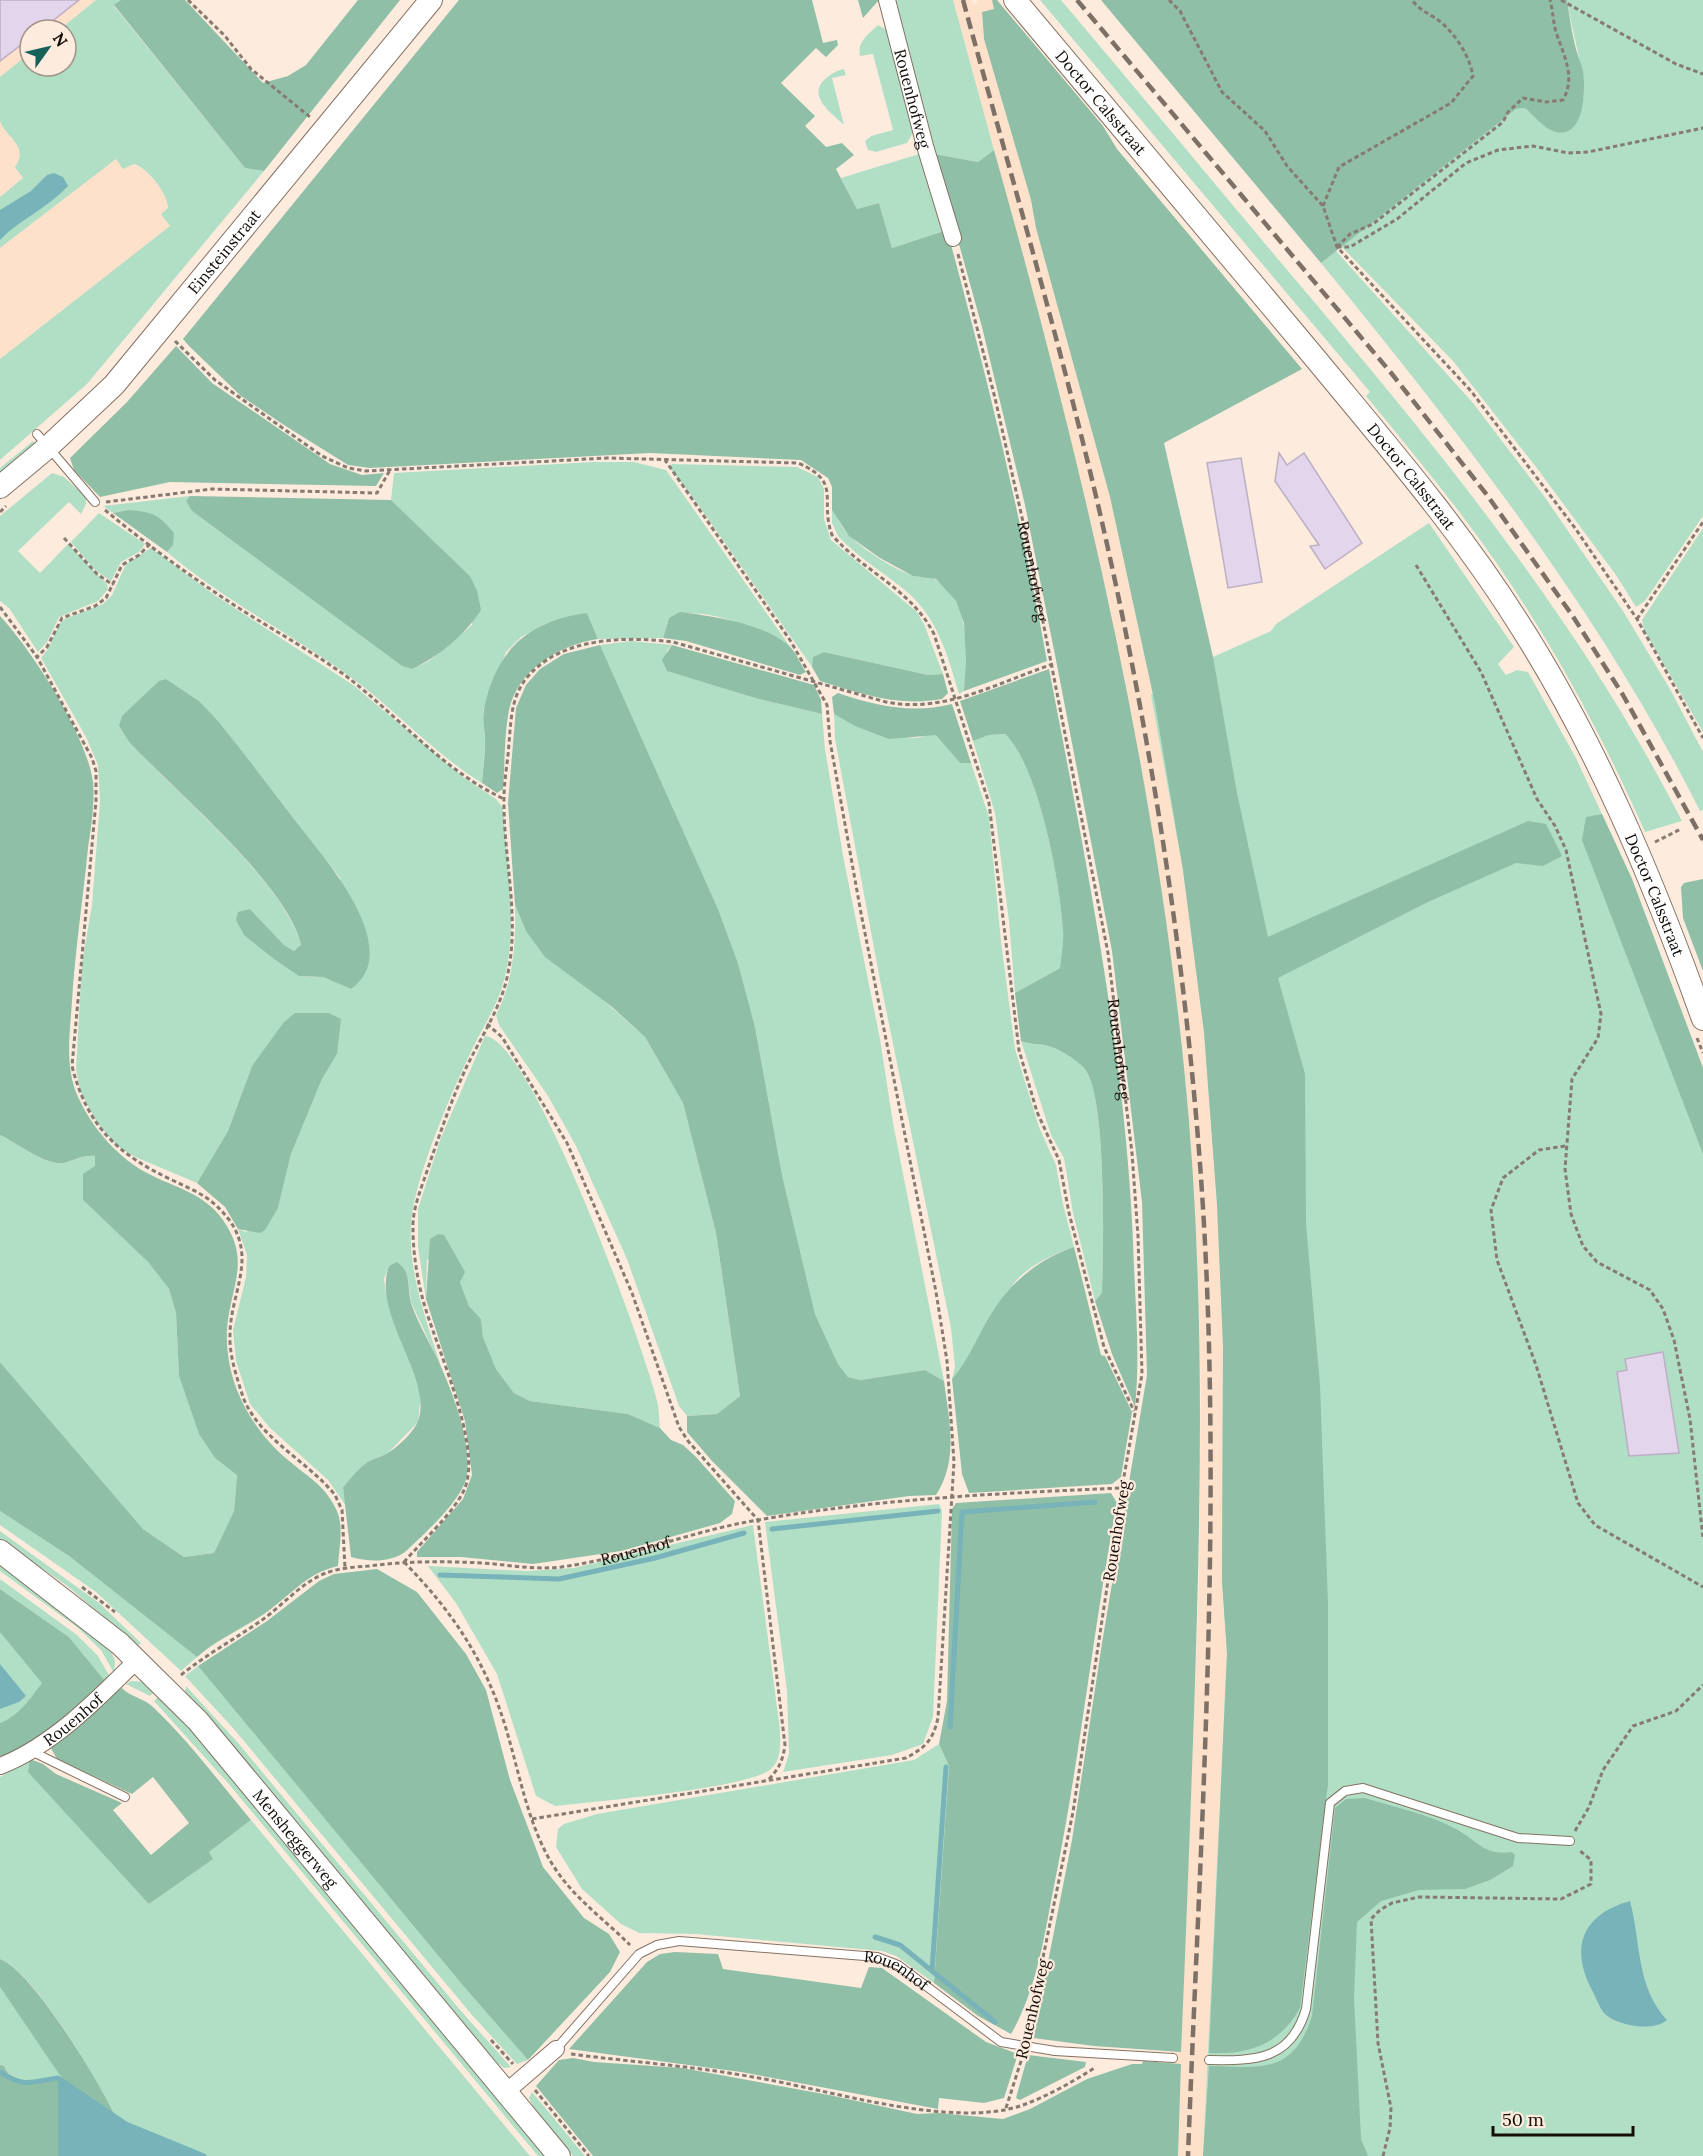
<svg xmlns="http://www.w3.org/2000/svg" width="1703" height="2156" font-family="Lora,serif">
<style>
.built{fill:#fee1cb;fill-rule:evenodd}
.green{fill:#b0dfc6;fill-rule:evenodd}
.forest{fill:#8fbfa6}
.water{fill:#78b3ba}
.lines{fill:none;stroke-linecap:round;stroke-linejoin:round}
.stream{stroke:#78b3ba;stroke-width:5}
.building{fill:#e3d5eb;stroke:#bcaec3;stroke-width:1.5}
.lane-casing{stroke:#857263;stroke-width:10}
.street-casing{stroke:#857263;stroke-width:18}
.secondary-casing{stroke:#857263;stroke-width:24}
.path{stroke:#877a71;stroke-width:3;stroke-dasharray:4.5 3;stroke-linecap:butt}
.lane{stroke:#fff;stroke-width:8}
.street{stroke:#fff;stroke-width:16}
.secondary{stroke:#fff;stroke-width:22}
.rail{stroke:#7c7067;stroke-width:4.5;stroke-dasharray:12 6;stroke-linecap:butt}
.labels{text-anchor:middle;dominant-baseline:central;stroke-width:4.5;stroke-linejoin:round;paint-order:stroke}
.street-label{font-size:16px;fill:#140d08;stroke:#fdebde}
</style>
<rect width="100%" height="100%" fill="#fdebde"/>
<!-- built -->
<path class="built" d="M0,0H109L245,168L0,460ZM30,30H66V66H30Z
M953,0H972L973,4L978,3L977,0H992L995,9L982,13L984,39L1031,200L1036,228L1110,497L1155,704L1183,870L1204,1032L1217,1204L1223,1345L1222,1581L1227,1653L1203,2156H1178L1181,2065L1171,2064L1172,2051H1181L1199,1586L1201,1392L1198,1264L1184,1064L1060,394Z"/>
<!-- green -->
<path class="green" d="M96,0H121L114,6L245,168L264,171L87,384L0,460V359L170,226L161,214L168,208C168,194 148,168 134,164L123,169L116,159L0,248V197L23,178L15,167C30,146 6,138 0,121C0,109 0,89 0,77L30,53V66H66V30H59Z
M893,0H953L994,150L978,162L934,154Z
M1040,0H1061C1139,92 1216,186 1294,278C1438,448 1580,621 1682,821L1645,832C1606,744 1562,660 1508,580C1465,515 1415,456 1366,396L1370,392Z
M1567,0H1703V516L1645,601L1636,607L1616,575L1536,467L1453,361L1341,246L1516,109L1525,108L1552,131L1584,97C1583,64 1572,33 1567,0Z
M878,25L887,30L915,129L907,143L876,152L868,150L865,141L871,136L893,130L873,54L860,56C857,41 868,35 878,25Z
M844,69L846,75L832,78L844,125C833,114 807,97 824,80C831,74 835,71 844,69Z
M919,154L947,230L892,248L879,203L857,209L841,178Z
M1336,251L1473,403L1544,496L1623,611L1670,689L1703,752V810L1700,811C1600,611 1461,435 1321,263Z
M33,441L35,443L0,474V468Z
M594,462H634L666,470L791,648C764,631 700,602 669,618L663,638L598,639L587,613L545,624L521,637L506,652L483,711L485,743L482,783C433,753 395,709 349,676C290,633 223,600 167,552L173,545L128,510L113,513L103,506L190,496L186,501L192,511L402,666L412,669L429,661L472,625L470,576L391,500L394,473Z
M672,464L797,467L818,477L824,489V519L831,540L917,612L924,624L943,674L928,675L824,652L814,657L812,667L697,503L669,467Z
M52,473L64,477L86,497V504L81,514L69,502L18,551L40,573L68,544L107,584L108,589L98,601L59,617L47,642L38,652L9,608L0,601V516Z
M832,510C838,518 843,530 851,537C867,552 893,569 914,576C921,578 930,576 936,580C972,602 967,655 964,691L959,694C948,657 938,618 907,592C885,573 858,558 838,536L832,523Z
M99,513L145,544L139,552L121,562L111,581L95,570L71,542Z
M1429,523L1514,647L1498,664L1506,675L1517,670L1528,672L1576,758L1632,879L1703,1068V2156H1203L1227,1653L1222,1581L1223,1345L1217,1204L1204,1032L1183,870L1151,695L1213,657L1271,631L1276,624Z
M1703,528V732L1644,630L1642,620Z
M151,548L213,594L353,685L463,777L496,799L503,808C507,866 519,928 503,984C495,1011 479,1033 468,1058C449,1098 413,1183 411,1225C408,1273 427,1322 441,1367L411,1302L408,1278L389,1266L384,1279L386,1293L421,1395L418,1422L388,1453L366,1463L343,1487L346,1506L328,1480L270,1428L250,1404L236,1361L233,1330L246,1277L247,1255L238,1229L246,1232L278,1208L291,1154L322,1079L337,1054L252,1066L228,1131L197,1183L133,1156L116,1145L96,1121L80,1091L76,1069L82,963L92,905L100,801L98,765L86,737L41,658L48,649L60,623L65,619L103,604L112,595L126,564ZM166,679L200,703L219,722L340,878L351,989L323,977L299,976L250,909L284,945L294,951L301,946C287,884 174,791 129,742L119,726Z
M631,641L672,645L667,650L668,671L755,698L822,714L825,749L844,861L880,1039L893,1123L944,1381L925,1370L862,1380L848,1377L838,1364L815,1314L782,1175L755,1027L738,963L718,909L600,645Z
M834,714C858,727 886,735 914,738C922,738 928,733 937,735L960,763H971L989,817L1001,941L1015,1049L1039,1127L1056,1165L1063,1204L1074,1247C1055,1253 1028,1266 1015,1282C991,1313 978,1350 952,1379L955,1367L951,1328L880,980L835,739Z
M1005,734C1039,767 1060,882 1063,931C1064,943 1061,956 1060,968L1015,993L1009,921L995,813L973,741L989,735Z
M515,905L526,931L645,1037L683,1103L716,1233L740,1396L717,1414L687,1416L679,1406L627,1259L576,1146L548,1096L499,1025L496,1015C514,981 516,942 515,905Z
M485,1036C532,1038 647,1354 658,1405C659,1412 659,1420 660,1428L628,1414L530,1401L514,1393L496,1369L483,1337L481,1319L469,1306L460,1282L427,1259L426,1299L418,1247V1209L440,1140Z
M1021,1041C1031,1045 1038,1043 1048,1046C1058,1048 1075,1059 1083,1067C1108,1090 1103,1254 1102,1293L1095,1301L1073,1213L1064,1158L1051,1135Z
M0,1135C17,1143 46,1166 64,1163C76,1160 82,1155 96,1156L95,1166L83,1200L148,1262L169,1289L176,1313L179,1376L199,1433L215,1458L237,1474L234,1511L214,1553L184,1557L143,1529L0,1362Z
M939,1504L942,1511L933,1717L923,1744L892,1755L783,1772L789,1754L787,1691L765,1522Z
M0,1511L69,1556L197,1657L181,1671L96,1592L0,1525Z
M753,1525L780,1730C780,1744 782,1759 771,1769C751,1788 591,1802 555,1806L536,1796L497,1674L456,1603L428,1566L527,1571L574,1568Z
M0,1531L99,1603L141,1643L138,1646L66,1585L0,1539Z
M0,1563L110,1648L115,1661L114,1673L101,1650L78,1628L0,1571Z
M0,1579L77,1635L98,1656L110,1677L105,1681L69,1637L0,1589Z
M0,1609L48,1688L16,1717L0,1723Z
M198,1666L465,1988L528,2060L517,2064L472,2015L233,1728L185,1676Z
M131,1681L145,1682L155,1691L150,1696L126,1684Z
M186,1686L239,1744L461,2011L511,2067L504,2068L493,2060L238,1752L185,1693Z
M159,1696L186,1724L546,2156H538L228,1783L154,1701Z
M939,1744L949,1766L934,1983L896,1956L882,1951L695,1934L639,1933L621,1924L582,1889L556,1847L558,1829L564,1824L597,1814L914,1760Z
M30,1759L149,1904L212,1859L209,1852L251,1820L530,2156H204L117,2120C101,2085 34,1971 0,1959V1777Z
M0,1987L66,2083L58,2078C34,2081 17,2093 4,2066L0,2065Z
M532,2092L585,2156H573L535,2110L529,2098Z"/>
<!-- forest -->
<path class="forest" d="M121,0H185L263,83L288,76L306,65L358,0H400L264,171L245,168L114,5Z
M459,0H812L823,43L837,40L838,45L826,57L816,48L781,83L815,116L805,126L826,147L842,143L854,155L836,169L857,209L879,203L892,248L947,230C986,372 1021,516 1047,661L964,691L966,660L964,623L956,601L936,579L913,576L880,558L849,536L832,510V487L828,478L801,460L650,453L370,468L348,465L284,425L241,396L189,346L183,339Z
M858,0H879L863,18Z
M992,0H997L1103,126L1117,149L1302,369L1164,443L1213,657L1237,793L1268,937L1528,821L1546,824L1562,856L1543,866L1516,863L1428,902L1278,978L1305,1074L1306,1224L1320,1385L1328,1604V1784L1300,2008C1280,2044 1249,2055 1209,2053L1227,1653L1222,1581L1223,1345L1217,1204L1204,1032L1183,870L1155,704L1110,497L1036,228L1031,200L984,39L982,12L994,9Z
M1101,0H1567C1569,14 1571,28 1574,41C1576,52 1581,62 1583,72C1586,91 1584,142 1553,131C1544,128 1532,114 1525,108L1516,109L1321,263Z
M994,150C1079,451 1152,755 1184,1067C1206,1282 1201,1498 1194,1714C1190,1827 1186,1939 1181,2052L1094,2046L1033,2038L1072,1840L1102,1643L1147,1375L1142,1202L1112,951L1057,665L1025,505L982,327L934,154L978,162Z
M176,346L212,383L330,464L362,475L384,473L376,486L170,482L100,497L74,470L70,458L127,402Z
M190,496L391,500L470,576L477,591L481,610C465,635 438,657 412,669L402,666L192,511L186,501Z
M128,510C152,512 159,514 174,533L173,545L167,552L113,513Z
M680,612C712,616 768,624 791,648C797,654 801,665 806,672L800,675L686,641L663,638L669,618Z
M587,613L598,639C560,645 518,669 509,710C504,736 505,764 503,789L497,793L482,783C483,769 485,755 485,741C485,731 482,719 484,709C496,650 528,621 587,613Z
M0,616C32,650 87,736 93,782C95,804 91,827 88,848C83,899 75,950 72,1001C70,1034 64,1068 79,1099C93,1129 119,1159 149,1174C176,1188 204,1193 223,1220C252,1262 230,1286 227,1330C226,1350 230,1372 237,1390C247,1416 266,1442 288,1460C308,1477 326,1486 337,1511C344,1528 339,1548 338,1566C306,1573 289,1597 264,1614C242,1629 216,1640 197,1657L69,1556L0,1511V1362L143,1529L184,1557L214,1553L234,1511L237,1475L215,1458L199,1434L179,1376L176,1313L169,1289L148,1262L83,1200V1174L95,1166V1156C82,1155 76,1160 64,1163C46,1166 17,1143 0,1135Z
M600,645L718,909L738,963L755,1027L782,1175L815,1314L838,1364L848,1377L861,1380L925,1370L944,1381C949,1420 959,1460 936,1495L909,1496L767,1516L712,1461L687,1432V1416L717,1414L740,1396L716,1233L683,1103L645,1037L611,1006L545,957L526,931L515,905L508,803L516,708L526,685L540,669L564,654Z
M672,645L814,685L821,700L822,714L755,698L667,671L662,660Z
M824,652L928,675L943,674L948,693L942,699C899,707 861,694 820,681L812,667L813,657Z
M1049,669C1087,866 1128,1065 1134,1267C1136,1314 1140,1360 1135,1407L1112,1354L1095,1301L1102,1293C1103,1254 1108,1090 1083,1067C1075,1059 1058,1048 1048,1046C1038,1043 1031,1045 1021,1041L1015,993L1060,968C1061,956 1064,942 1063,931C1060,882 1039,767 1005,734L989,735L973,741L960,701Z
M166,679L200,702L219,722C246,756 272,790 298,824C325,859 406,950 351,989L323,977L299,976L274,959L244,935L236,920L238,912L250,909L284,945L294,951L301,945C288,885 174,790 129,742L119,726L122,716L159,681Z
M838,693C876,706 912,714 952,704L971,763H960L936,735L889,739L855,726L834,714L832,697Z
M1602,814L1632,879L1703,1068V1154L1582,840L1586,817Z
M1703,879V971L1683,918L1681,887L1684,883Z
M295,1013H329L341,1019L337,1054L322,1079L291,1154L278,1208L265,1230L260,1233L238,1229L225,1207L197,1183L228,1131L252,1066L284,1022Z
M438,1234L444,1235L465,1272L460,1282L469,1306L481,1319L483,1337L496,1369L514,1393L530,1401L628,1414L660,1428L671,1440L683,1445L696,1457L735,1501L732,1514L720,1523L621,1551L533,1564L461,1557H417V1552L463,1499L472,1475L465,1421L426,1299L430,1239Z
M1074,1247L1101,1355L1105,1356L1132,1412L1121,1477L1112,1484L969,1493L962,1474L952,1379C971,1358 979,1331 995,1308C1014,1279 1042,1258 1074,1247Z
M397,1262C412,1272 407,1288 411,1303C419,1327 433,1347 442,1369C455,1399 471,1442 467,1475C463,1500 423,1535 405,1552C389,1563 369,1562 351,1557L343,1487C350,1480 357,1470 365,1464C371,1459 379,1458 386,1454C396,1449 414,1432 418,1421C434,1379 371,1314 389,1266Z
M1111,1493L1117,1503C1093,1630 1080,1759 1054,1886C1044,1937 1037,1989 1011,2034L978,2016L934,1983L949,1766L939,1744L947,1701L952,1509L956,1503Z
M377,1569L417,1592L466,1654L486,1690L510,1780L543,1867L584,1918L609,1934L620,1952L610,1972L528,2060L465,1988L198,1666L267,1621L319,1581L334,1574Z
M0,1589L69,1637L105,1681L44,1736L0,1761V1723C19,1716 30,1699 42,1683L0,1632Z
M122,1688C130,1697 144,1698 153,1707C189,1741 219,1782 251,1820L209,1852L213,1859L149,1904L28,1772L30,1759L43,1764L56,1774L122,1803L113,1810L151,1855L189,1823L153,1777L132,1794L57,1759L48,1743Z
M1365,1798C1394,1807 1428,1814 1454,1828C1478,1840 1482,1856 1512,1852L1515,1855L1513,1866L1490,1880L1465,1889L1419,1890L1381,1901L1357,1922L1354,1998L1361,2139L1368,2156H1203L1209,2066C1261,2067 1293,2075 1312,2016L1335,1808L1346,1799Z
M675,1952L718,1954L723,1969L861,1988L869,1967L882,1968L986,2042L1018,2054L1004,2098L984,2103L939,2098L938,2109L741,2072L569,2049L647,1962L660,1954Z
M0,1959C33,1971 102,2086 117,2120L66,2083L57,2071L0,1987Z
M1028,2055L1086,2062L1085,2067L1020,2100L1016,2098L1017,2094Z
M573,2058L594,2062L682,2068L829,2095L917,2114L938,2113L1003,2119L1030,2109L1087,2079L1132,2064H1142L1143,2061L1181,2064L1178,2156H593L536,2086L559,2060Z
M0,2065L4,2066C17,2094 34,2081 58,2078V2156H0Z"/>
<!-- water -->
<path class="water" d="M54,173L63,177L68,186C48,208 20,219 0,240V210L31,191L47,175Z
M0,1664L26,1696L19,1702L0,1709Z
M1630,1901C1641,1942 1636,1987 1667,2020C1653,2032 1620,2026 1606,2015C1600,2010 1596,1997 1592,1990C1569,1947 1583,1914 1630,1901Z
M58,2078L81,2092L117,2120L204,2156H58Z"/>
<g class="lines">
<!-- stream -->
<path class="stream" d="M772,1529L938,1511
M440,1575L559,1579L655,1558L744,1533
M950,1727L962,1512L1095,1502
M875,1937L900,1945L995,2022
M932,1971L946,1767
M0,2072C25,2088 30,2082 58,2078L126,2124L204,2156"/>
</g>
<!-- building -->
<path class="building" d="M0,0H79L41,30H30V38L0,61Z
M1279,453L1287,465L1304,453L1362,543L1325,569L1310,546L1319,545L1275,481Z
M1241,458L1262,582L1228,588L1207,463Z
M1663,1352L1679,1453L1629,1456L1617,1372L1627,1370L1625,1359Z"/>
<g class="lines">
<defs>
<g id="lane">
<path d="M37,434L95,502"/>
<path d="M31,1751L125,1797"/>
<path id="s3" d="M556,2049L639,1954L657,1945L679,1941L877,1957L898,1965L1001,2042L1055,2051L1173,2058"/>
<path d="M1209,2060C1256,2061 1291,2060 1306,2009L1330,1803L1345,1791L1363,1788L1518,1838L1570,1841"/>
</g>
<g id="street">
<path id="s4" d="M887,0L925,146L953,238"/>
<path id="s5" d="M0,1766C52,1746 98,1699 137,1660"/>
<path d="M506,2092L556,2049"/>
</g>
<g id="secondary">
<path id="s6" d="M1015,0C1115,119 1215,238 1315,358C1385,443 1457,526 1516,619C1596,743 1653,880 1703,1019"/>
<path id="s7" d="M0,487L48,447L114,385L431,0"/>
<path id="s8" d="M0,1551L120,1644L198,1721L559,2156"/>
</g>
</defs>
<!-- lane casing -->
<use href="#lane" class="lane-casing"/>
<!-- street casing -->
<use href="#street" class="street-casing"/>
<!-- secondary casing -->
<use href="#secondary" class="secondary-casing"/>
<!-- path -->
<g class="path">
<path d="M188,0L225,36L251,69L310,117"/>
<path d="M1169,0L1180,11L1222,92L1265,131L1287,166L1323,206L1337,247L1471,391L1575,528L1637,619L1703,738"/>
<path d="M1561,0L1676,64L1703,74"/>
<path d="M1323,206L1339,167L1451,103L1473,76C1469,55 1457,37 1442,23C1431,14 1421,12 1412,0"/>
<path d="M1337,247H1350L1397,219L1466,163L1498,150L1533,146L1568,153L1588,152L1703,128"/>
<path d="M1337,247L1350,234L1373,224L1503,122L1508,112L1523,98L1546,102L1563,100C1576,77 1564,56 1556,32C1553,22 1553,11 1550,0"/>
<path id="s1" d="M958,254L995,398L1026,535L1108,953L1132,1153L1138,1236L1142,1374L1122,1488L1073,1812L1027,2035"/>
<path d="M175,341L215,380L322,456L348,468L366,471L607,458L798,463C843,482 819,500 832,535C864,572 911,589 934,634L989,803L1019,1050L1037,1112L1059,1160L1069,1213L1104,1347L1134,1411"/>
<path d="M106,502L212,489L377,493L390,470"/>
<path d="M105,510C146,544 190,576 234,605C271,629 310,650 346,676C398,716 444,771 504,799"/>
<path d="M0,512L6,506"/>
<path d="M64,538L97,574L113,585"/>
<path d="M150,544L139,555L122,565L106,598L95,606L62,618L47,647L37,657L92,758L96,771V801L72,1066C87,1126 117,1154 172,1180C197,1192 212,1197 230,1221C257,1260 230,1294 230,1335C229,1355 237,1378 243,1397C259,1439 308,1461 335,1495L342,1510L345,1568"/>
<path d="M1416,565L1481,672L1537,799L1555,826L1566,850L1601,1014L1598,1038L1572,1079L1565,1169L1571,1214L1583,1246L1597,1262L1650,1290L1663,1309L1674,1340L1690,1419L1703,1538"/>
<path d="M0,607L37,657"/>
<path d="M1637,619L1703,522"/>
<path d="M1655,842L1681,829"/>
<path d="M487,1024L502,1037L567,1143L632,1293L679,1427L688,1441L758,1520L785,1745C783,1760 779,1769 768,1780"/>
<path d="M1697,1038L1703,1053"/>
<path d="M1565,1146L1539,1150L1503,1178L1491,1210L1497,1260L1536,1365L1578,1503L1595,1525L1703,1587"/>
<path d="M404,1562C422,1541 453,1514 464,1490C484,1448 435,1345 423,1300C417,1278 413,1252 413,1229C412,1210 421,1189 427,1171C439,1136 451,1101 466,1068C481,1037 502,1006 508,973C520,914 503,857 504,798C504,780 508,761 509,743C511,721 511,699 525,680C558,637 624,636 673,642L886,702C944,714 999,682 1053,664"/>
<path d="M404,1562C454,1613 487,1663 507,1732C520,1776 528,1823 551,1862C571,1896 603,1918 630,1945"/>
<path d="M82,1587L115,1612"/>
<path id="s2" d="M181,1675C207,1654 235,1639 262,1620C283,1605 302,1582 326,1573C339,1568 355,1567 369,1566C407,1561 444,1561 483,1563C509,1565 534,1570 561,1567C628,1558 691,1531 758,1520C877,1499 1001,1493 1122,1488"/>
<path d="M532,1819L906,1758C926,1747 933,1740 938,1718L954,1462L947,1361L936,1292L861,913L830,741L827,705L790,640L665,460"/>
<path d="M1575,1831L1589,1807L1603,1770L1633,1726L1676,1711L1703,1685"/>
<path d="M491,2040L513,2064"/>
<path d="M571,2054C632,2062 692,2066 753,2077C827,2089 952,2130 1023,2105C1048,2096 1074,2081 1096,2067"/>
<path d="M535,2090L589,2156"/>
<path d="M1006,2108L1022,2058"/>
<path d="M1383,2156L1390,2128L1391,2108L1378,2043L1371,1919L1380,1910L1392,1903L1419,1897L1561,1899L1591,1884V1860L1579,1850"/>
</g>
<!-- lane -->
<use href="#lane" class="lane"/>
<!-- street -->
<use href="#street" class="street"/>
<!-- secondary -->
<use href="#secondary" class="secondary"/>
<!-- rail -->
<path class="rail" d="M963,0C1009,169 1059,338 1099,509C1145,708 1178,911 1196,1115C1227,1461 1201,1809 1188,2156
M1077,0L1392,374L1487,495L1572,615L1623,695L1703,840"/>
</g>
<g class="labels">
<!-- street labels -->
<g class="street-label">
<text stroke="none"><textPath href="#s4" startOffset="102">Rouenhofweg</textPath></text>
<text stroke="none"><textPath href="#s6" startOffset="134">Doctor Calsstraat</textPath></text>
<text stroke="none"><textPath href="#s7" startOffset="326">Einsteinstraat</textPath></text>
<text stroke="none"><textPath href="#s6" startOffset="620">Doctor Calsstraat</textPath></text>
<text stroke="none"><textPath href="#s1" startOffset="326">Rouenhofweg</textPath></text>
<text stroke="none"><textPath href="#s6" startOffset="1106">Doctor Calsstraat</textPath></text>
<text stroke="none"><textPath href="#s1" startOffset="812">Rouenhofweg</textPath></text>
<text transform="translate(1116 1531) rotate(-81)">Rouenhofweg</text>
<text stroke="none"><textPath href="#s2" startOffset="490">Rouenhof</textPath></text>
<text stroke="none"><textPath href="#s5" startOffset="87">Rouenhof</textPath></text>
<text stroke="none"><textPath href="#s8" startOffset="414">Mensheggerweg</textPath></text>
<text stroke="none"><textPath href="#s3" startOffset="390">Rouenhof</textPath></text>
<text transform="translate(1032 2009) rotate(-77)">Rouenhofweg</text>
</g>
</g>
<!-- north arrow -->
<g transform="translate(48 48) rotate(56)"><circle r="28" fill="#fdebde" stroke="#a09288" stroke-width="1.5"/>
<path d="M0-4.5L10 22L0 15L-10 22Z" fill="#16625b"/>
<text y="-9" font-size="16" font-weight="bold" text-anchor="middle" fill="#140d08">N</text>
</g>
<!-- scale -->
<path d="M1493 2126v9h140v-9" fill="none" stroke="#140d08" stroke-width="3"/>
<text x="1502" y="2126" font-size="18" fill="#140d08" stroke="#fdebde" stroke-width="4.5" paint-order="stroke">50 m</text>
</svg>
